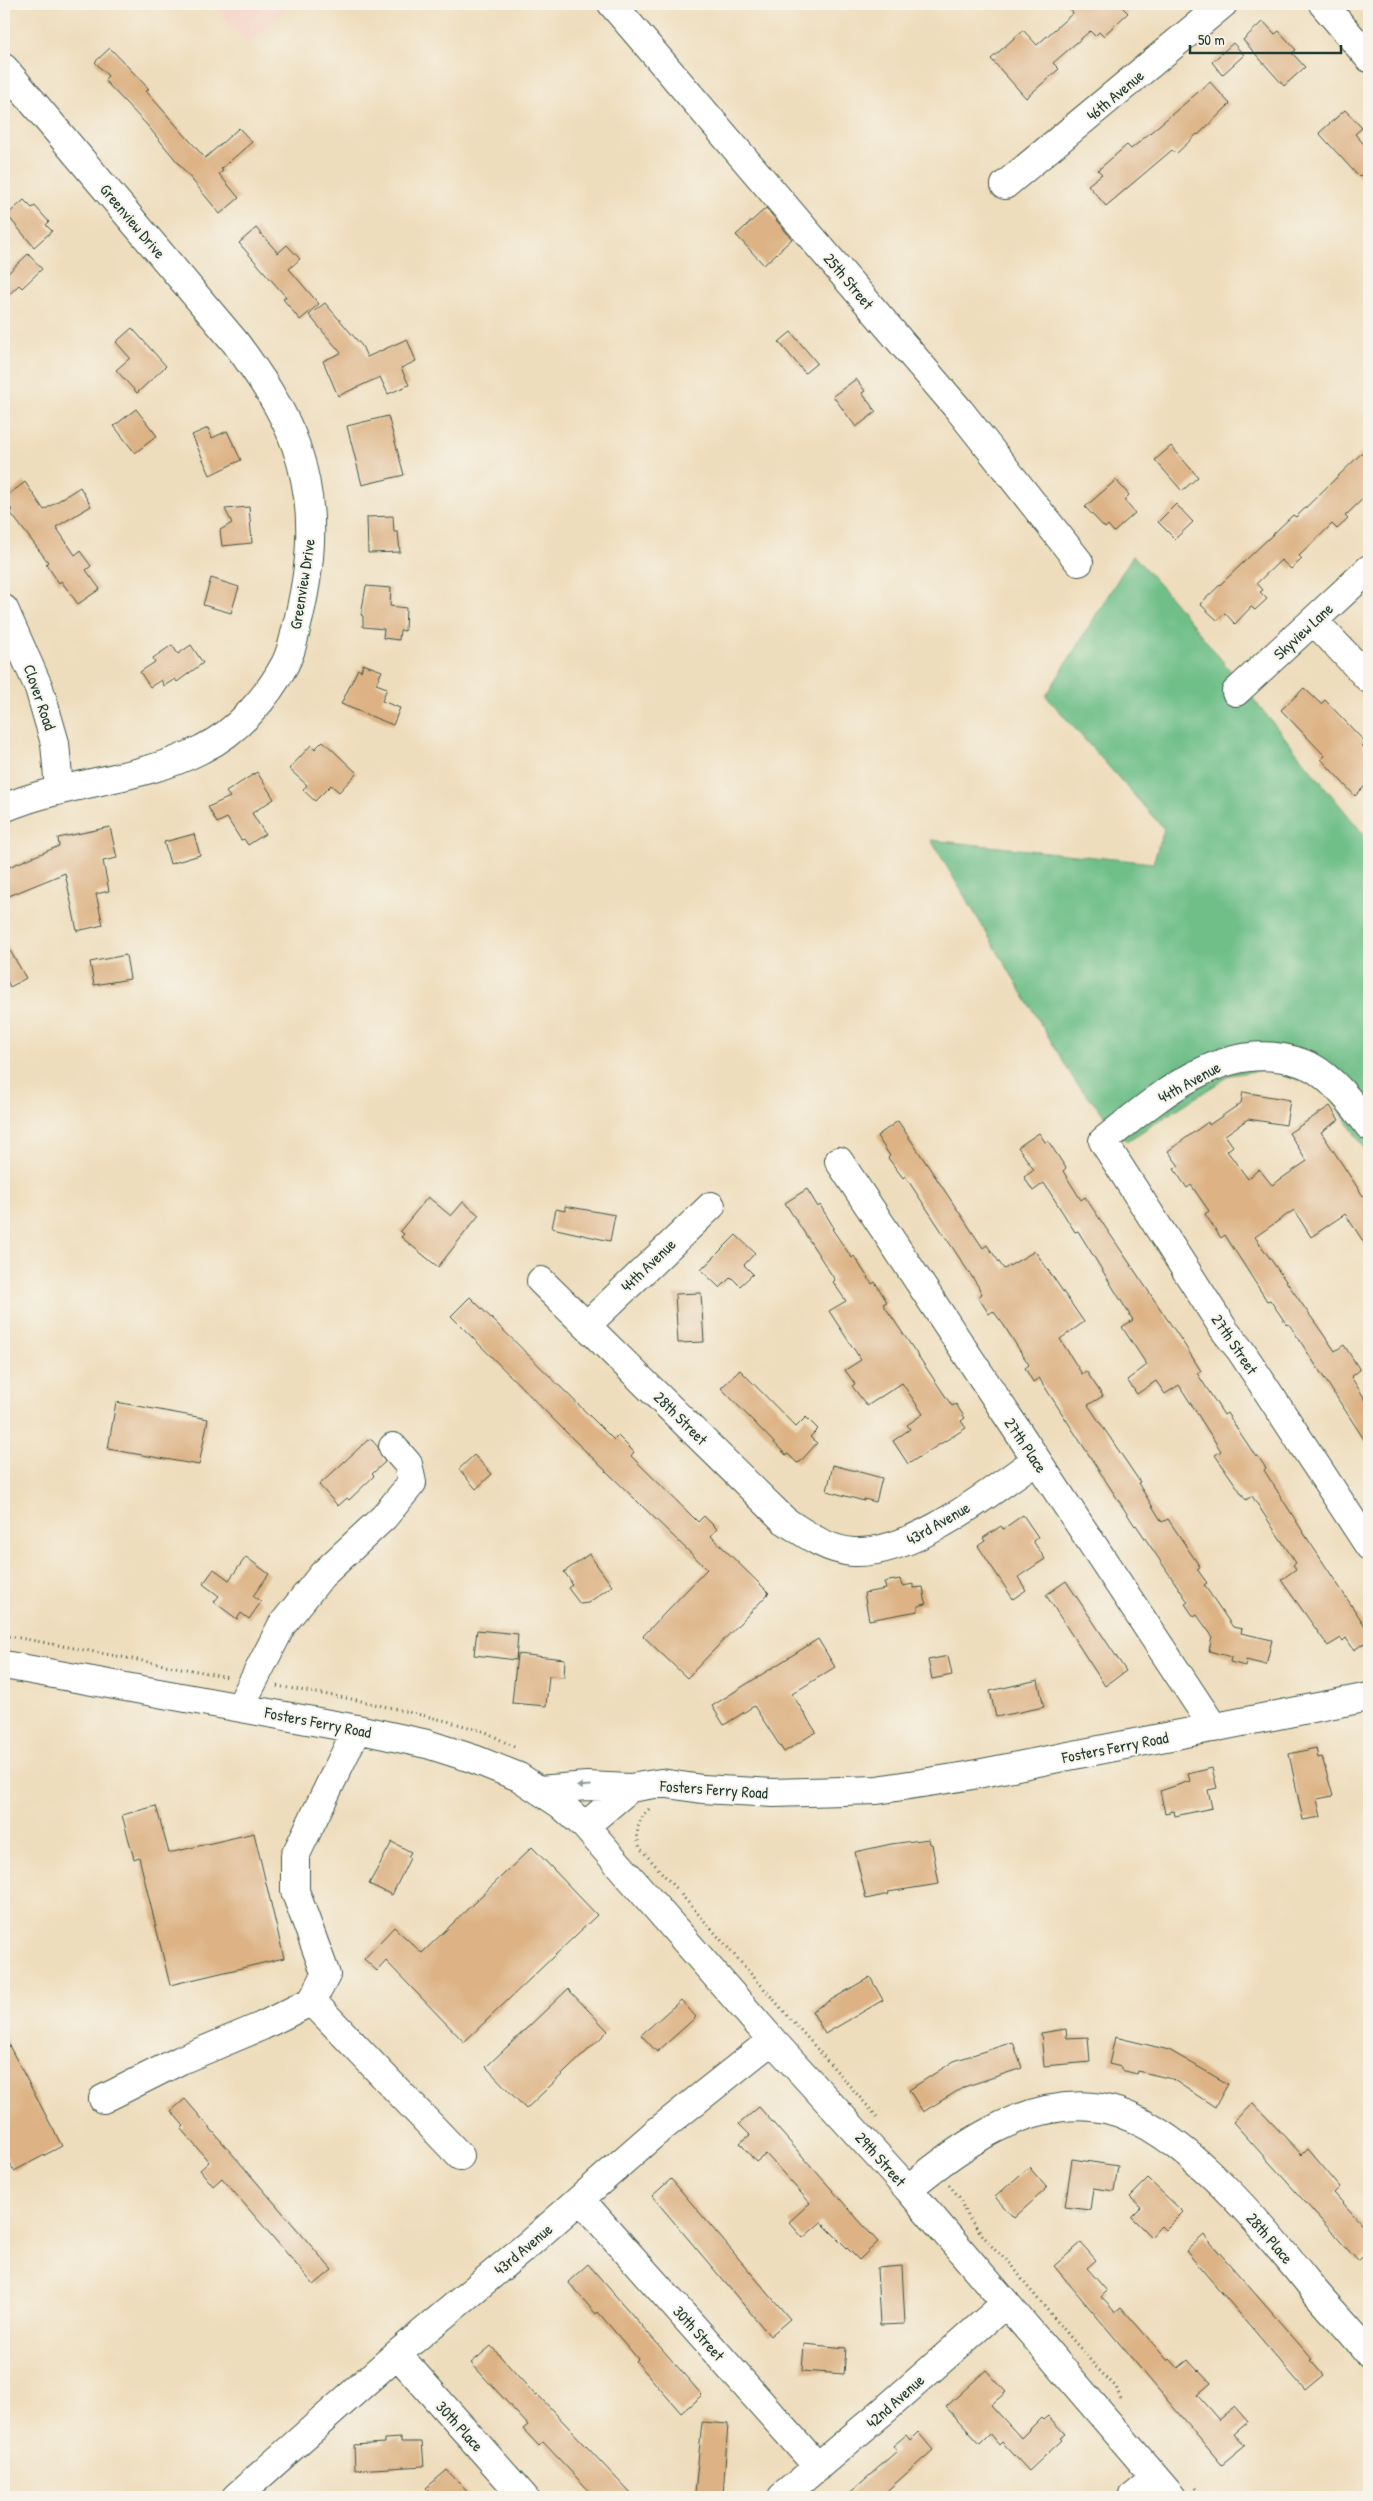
<svg xmlns="http://www.w3.org/2000/svg" width="1373" height="2501" font-family="'Patrick Hand',sans-serif">
<style>
.built{fill:#f6d1c5}
.forest{fill:#70bf89;stroke:#487e5e}
.building{fill:#ddb385}
.lines{fill:none;stroke-linecap:round;stroke-linejoin:round}
.minor-casing{stroke:#3e5548;stroke-width:30}
.path{stroke:#3e5548;stroke-width:3;stroke-dasharray:1 4;stroke-linecap:butt}
.minor{stroke:#fff;stroke-width:28}
.oneway{fill:#8f9e9a}
.labels{text-anchor:middle;dominant-baseline:central;stroke-width:4;stroke-linejoin:round;paint-order:stroke}
.street-label{font-size:16px;fill:#1f3d34;stroke:#f7f3e8}
</style>
<rect width="100%" height="100%" fill="#f7f3e8"/>
<filter id="ink" filterUnits="userSpaceOnUse"><feTurbulence type="fractalNoise" baseFrequency=".02" numOctaves="2"/><feDisplacementMap in="SourceGraphic" scale="10" xChannelSelector="R" yChannelSelector="G"/><feConvolveMatrix kernelMatrix="1 2 1 2 8 2 1 2 1" color-interpolation-filters="sRGB"/></filter>
<filter id="wash" filterUnits="userSpaceOnUse"><feTurbulence type="fractalNoise" baseFrequency=".0096" numOctaves="4" result="noise"/><feDisplacementMap in="SourceGraphic" scale="20" xChannelSelector="R" yChannelSelector="G"/><feGaussianBlur stdDeviation="1.12" result="paint"/><feColorMatrix in="noise" values="0 0 0 0 0 0 0 0 0 0 0 0 0 0 0 0 0 1.4 0 .05"/><feComposite in="paint" operator="in"/></filter>
<g filter="url(#wash)">
<rect width="100%" height="100%" fill="#eeddbc"/>
<!-- built -->
<path class="built" d="M213,4H292L248,45Z"/>
<!-- forest -->
<path class="forest" d="M1133,555L1172,599L1369,841V1156L1331,1097L1308,1083L1267,1069L1231,1075L1127,1141L1076,1083L931,840L1153,863L1164,829L1046,696Z"/>
<g id="blocks">
<!-- building -->
<path class="building" d="M1065,4H1119L1128,13L1103,36L1099,32L1095,36L1090,31L1053,63L1059,69L1026,98L991,59L1023,30L1037,45L1073,13Z
M1263,21L1275,34L1279,31L1296,50L1292,53L1305,67L1284,86L1243,40Z
M1233,43L1244,55L1222,75L1212,62Z
M110,48L149,89L146,91L205,158L239,128L252,142L221,169L223,171L219,174L239,198L220,214L147,125L104,80L108,76L95,62Z
M1210,82L1230,104L1198,135L1197,134L1176,154L1172,150L1106,206L1088,185L1102,174L1098,170L1127,145L1131,149Z
M1345,110L1362,128L1355,134L1369,150V167L1359,177L1319,133Z
M24,200L32,208L35,206L49,222L46,225L52,231L34,247L7,215Z
M766,208L792,239L764,265L736,235Z
M256,228L278,253L287,245L300,259L289,269L319,304L300,320L283,299L286,297L239,243Z
M28,254L42,269L22,288L19,285L4,299V277Z
M325,303L362,346L367,357L407,339L416,361L401,368L409,385L388,394L380,377L338,396L323,361L341,353L309,315Z
M132,328L166,366L137,393L116,370L130,358L116,342Z
M791,332L817,363L805,373L779,342Z
M856,379L865,391L862,393L876,412L856,427L833,396Z
M136,409L157,436L135,453L114,426Z
M388,416L404,475L362,485L347,426Z
M208,428L212,438L227,431L241,460L210,475L192,435Z
M1171,446L1198,477L1182,491L1155,460Z
M1369,446V493L1345,516L1348,519L1337,529L1332,524L1299,556L1302,559L1291,569L1281,560L1257,583L1263,590L1260,592L1267,599L1255,610L1251,607L1235,624L1225,613L1217,620L1200,604L1293,515L1296,517Z
M1116,480L1129,495L1124,500L1135,513L1114,532L1108,525L1105,528L1085,507Z
M25,482L44,510L80,487L91,506L56,527L75,555L80,551L91,566L86,570L100,589L78,604L61,581L59,583L46,564L48,562L10,512L12,510L4,498Z
M1176,504L1193,522L1175,539L1158,522Z
M249,507L252,543L222,546L220,530L232,523L225,509Z
M393,516L394,532H398L400,552L368,553L367,517Z
M211,578L239,587L231,613L203,605Z
M366,586L391,588L390,606L406,608L405,631L400,630L399,640L383,638L384,629L363,627V616L361,615Z
M172,645L178,654L191,645L203,663L177,682L175,679L164,686L161,680L150,687L140,672L155,662L153,658Z
M363,664L382,671L376,684L387,688L382,701L400,708L393,725L341,704L358,669L361,671Z
M1304,688L1321,704L1325,700L1365,742L1362,745L1369,754V782L1355,796L1321,759L1325,756L1281,710Z
M323,741L357,773L339,792L331,785L315,801L303,790L307,785L289,769L311,745L315,749Z
M257,772L274,799L252,813L265,834L248,845L244,839L241,840L227,818L217,823L208,807L230,797L226,792Z
M110,827L117,858L103,861L109,891L96,894L103,925L77,931L65,873L4,898V869L59,846L58,838Z
M194,834L200,855L170,864L164,842Z
M4,940L26,978L10,987L4,975Z
M126,955L130,979L94,985L90,962Z
M1243,1092L1290,1100L1286,1125L1248,1119L1225,1135L1233,1146L1227,1151L1248,1179L1259,1169L1272,1185L1307,1161L1289,1133L1330,1106L1339,1120L1321,1132L1363,1196L1369,1191V1250L1345,1214L1311,1237L1294,1210L1255,1237L1335,1351L1344,1345L1360,1370L1351,1377L1369,1405V1447L1289,1324L1287,1325L1270,1300L1267,1301L1225,1235L1221,1238L1205,1214L1209,1211L1191,1185L1187,1188L1174,1169L1179,1166L1168,1151L1208,1122L1209,1125L1241,1103Z
M898,1121L983,1248L987,1245L1004,1269L1035,1251L1084,1322L1060,1339L1082,1374L1086,1371L1103,1396L1088,1405L1140,1482L1138,1483L1162,1522L1168,1519L1200,1567L1197,1569L1207,1583L1204,1585L1233,1627L1242,1629L1241,1633L1272,1640L1266,1665L1246,1660L1245,1666L1230,1662L1231,1657L1209,1651L1212,1636L1197,1615L1194,1617L1185,1604L1188,1602L1136,1525L1135,1526L1039,1378L1033,1382L1025,1368L1029,1365L1003,1324L993,1311L989,1314L978,1297L982,1294L978,1286L905,1176L903,1178L888,1158L890,1156L877,1136Z
M1039,1133L1045,1142L1048,1141L1066,1168L1063,1171L1081,1200L1085,1197L1184,1344L1201,1371L1197,1373L1224,1415L1227,1413L1256,1457L1257,1455L1266,1468L1264,1470L1305,1535L1369,1632V1640L1354,1650L1346,1638L1343,1641L1341,1638L1328,1646L1281,1580L1296,1569L1293,1565L1296,1563L1252,1496L1246,1500L1215,1455L1221,1451L1179,1385L1165,1394L1156,1381L1137,1394L1127,1380L1147,1365L1122,1327L1133,1320L1078,1231L1075,1232L1044,1183L1033,1191L1024,1177L1034,1170L1018,1147Z
M807,1189L818,1207L820,1205L834,1228L832,1229L852,1258L854,1256L872,1284L875,1282L887,1302L883,1304L952,1406L956,1404L965,1418L961,1421L966,1428L908,1464L893,1441L910,1429L907,1425L923,1414L902,1383L867,1406L852,1386L855,1384L845,1370L861,1360L829,1311L846,1301L833,1282L835,1280L785,1203Z
M428,1197L451,1216L463,1202L479,1215L438,1267L401,1237L404,1234L400,1231Z
M565,1206L615,1215L610,1241L552,1228L556,1209L565,1211Z
M736,1235L755,1253L744,1265L753,1274L740,1286L731,1277L720,1288L701,1270Z
M701,1293L704,1342L678,1343L675,1294Z
M470,1297L614,1440L618,1436L634,1452L631,1456L698,1522L704,1516L717,1529L711,1536L769,1593L687,1678L643,1636L707,1569L571,1437L451,1316Z
M740,1370L796,1427L806,1417L818,1429L810,1437L817,1443L800,1462L797,1463L788,1454L786,1455L721,1388Z
M116,1402L208,1419L199,1465L108,1449Z
M370,1438L378,1447L385,1462L372,1474L374,1476L349,1500L347,1498L338,1506L319,1485Z
M474,1455L492,1474L476,1489L459,1469Z
M833,1465L882,1478L876,1502L864,1499V1501L827,1491Z
M1023,1515L1038,1537L1033,1541L1045,1559L1018,1577L1026,1590L1013,1599L978,1546L985,1541L983,1538L1001,1526L1003,1529Z
M589,1554L612,1586L588,1603L580,1604L568,1588L572,1585L570,1583L571,1581L564,1572Z
M246,1557L269,1574L253,1596L261,1602L249,1619L241,1613L237,1619L214,1602L219,1596L203,1584L214,1569L229,1580Z
M900,1579L902,1586L914,1584V1588L923,1587L926,1604L918,1606V1611L869,1620L864,1593L886,1589L884,1582Z
M1066,1581L1126,1671L1105,1686L1046,1595Z
M477,1630L518,1634L516,1660L474,1655Z
M818,1639L835,1667L792,1694L816,1732L784,1752L754,1706L724,1725L712,1706Z
M517,1654L565,1659L564,1677L549,1676L546,1706L512,1703Z
M948,1656L952,1675L932,1679L928,1660Z
M1038,1680L1044,1707L996,1717L990,1691Z
M1316,1748L1318,1758L1322,1757L1333,1796L1317,1799L1321,1817L1303,1820L1289,1754Z
M1212,1768L1217,1788L1208,1790L1212,1808L1175,1816L1174,1811L1165,1813L1160,1791L1190,1781L1188,1774Z
M156,1806L169,1853L254,1833L284,1958L170,1985L139,1857L134,1859L122,1815Z
M929,1839L930,1844H932L939,1884L888,1892L889,1894L866,1899L855,1852L891,1844Z
M392,1842L411,1852L408,1857L410,1858L392,1895L369,1884Z
M532,1847L597,1915L464,2042L386,1961L377,1971L364,1959L394,1927L422,1953Z
M870,1977L883,2000L825,2034L812,2011Z
M568,1989L608,2031L526,2109L486,2067Z
M681,2000L696,2017L657,2052L641,2035Z
M1066,2029L1067,2038L1088,2037L1090,2062L1044,2066L1041,2033Z
M4,2036L62,2146L14,2171L4,2152Z
M1115,2037L1169,2050L1228,2084L1215,2107L1172,2079L1138,2071L1137,2074L1121,2070V2067L1109,2064Z
M1013,2042L1022,2068L964,2087L923,2112L909,2090L954,2061Z
M185,2099L332,2270L314,2285L222,2178L213,2186L200,2170L209,2162L181,2129L184,2126L171,2111Z
M1253,2103L1302,2155L1308,2149L1340,2187L1334,2193L1369,2232V2251L1358,2261L1233,2122Z
M759,2107L878,2242L859,2260L821,2222L803,2238L789,2222L810,2203L766,2154L756,2162L740,2143L750,2135L739,2124Z
M1072,2159L1118,2166L1114,2191L1093,2188L1090,2210L1065,2207Z
M1029,2167L1047,2188L1014,2218L995,2197Z
M671,2179L790,2319L770,2336L652,2196Z
M1148,2179L1183,2212L1165,2230L1161,2226L1151,2237L1131,2217L1141,2207L1130,2197Z
M1204,2235L1312,2359L1310,2360L1323,2375L1305,2390L1186,2251Z
M1081,2243L1096,2260L1087,2268L1107,2291L1101,2297L1115,2312L1121,2307L1168,2361L1170,2359L1178,2368L1188,2360L1198,2371L1199,2370L1211,2383L1197,2395L1219,2420L1235,2407L1248,2422L1234,2434L1245,2446L1222,2465L1054,2266Z
M588,2264L702,2395L681,2413L636,2361L638,2359L598,2312L596,2314L568,2282Z
M902,2266L905,2324L880,2325L877,2268Z
M804,2344L846,2348L844,2374L802,2371Z
M491,2346L536,2396L538,2395L634,2497H595L543,2442L539,2446L523,2429L528,2425L471,2363Z
M986,2370L1006,2392L991,2405L1021,2438L1041,2418L1043,2420L1048,2416L1065,2434L1060,2438L1062,2440L1029,2471L1002,2442L999,2445L990,2434L980,2444L946,2407Z
M702,2422L728,2424L723,2495L695,2493Z
M918,2432L933,2450L880,2497H845L897,2451L893,2446L906,2435L910,2440Z
M401,2438V2442H422L424,2466L355,2470L354,2445L384,2443V2439Z
M447,2470L472,2497H434L426,2488Z"/>
</g>
</g>
<g filter="url(#ink)">
<use href="#blocks" fill-opacity="0" stroke="#3e5548" stroke-width="1"/>
<g class="lines">
<defs>
<path id="minor" d="M612,4L960,411L1079,562
M1323,4L1369,58
M4,68L235,342C258,373 283,409 296,446C316,504 313,557 299,617C295,632 293,649 285,664C267,698 237,732 202,749C141,781 67,781 4,808
M1005,185L1223,4
M4,609L39,688L55,743L59,789
M1314,621L1369,679
M1236,692L1369,569
M1369,1126C1354,1106 1339,1086 1318,1071C1308,1064 1294,1060 1283,1058C1214,1045 1153,1102 1103,1141L1225,1331L1241,1351L1369,1546
M839,1161L1214,1728
M541,1281L784,1520C805,1534 827,1550 853,1552C912,1555 989,1493 1036,1460
M587,1325L711,1206
M4,1665L357,1729L427,1744L474,1759L519,1777L560,1804L585,1826L772,2040L908,2189L1172,2497
M240,1707L282,1625L322,1575L384,1517L412,1483L408,1464L393,1447
M539,1790L587,1786L630,1788
M585,1826L630,1788L661,1783L702,1789L773,1793L877,1790L967,1776L1369,1697
M312,2001L460,2156
M103,2099L181,2060L262,2026L312,2001L326,1975L295,1891V1856L357,1729
M908,2189C958,2147 1024,2100 1093,2107C1174,2114 1264,2229 1313,2289C1331,2311 1352,2331 1369,2354
M580,2199L818,2467
M397,2354L524,2497
M236,2497L397,2354L530,2243L654,2134L772,2040
M782,2497L887,2408L1006,2303
M1132,2497L1155,2478"/>
</defs>
<!-- minor casing -->
<use href="#minor" class="minor-casing"/>
<!-- path -->
<path class="path" d="M4,1635L229,1677
M277,1686L357,1700L447,1721L486,1732L516,1748
M649,1809C637,1821 635,1832 640,1848L878,2118
M949,2185L959,2197L967,2216L994,2249L1012,2265L1026,2285L1097,2368L1116,2387L1121,2399
M1195,2488L1203,2497"/>
<!-- minor -->
<use href="#minor" class="minor"/>
</g>
<!-- one-way arrows -->
<defs><path id="oneway-solid" d="M-6-.8H1V-3.2L6.5 0L1 3.2V.8H-6Z" transform="scale(1.25)"/></defs>
<use class="oneway" href="#oneway-solid" transform="translate(584 1786) rotate(177)"/>
</g>
<g class="labels">
<!-- street labels -->
<g class="street-label">
<text transform="translate(1115 95) rotate(-40)">46th Avenue</text>
<text transform="translate(133 221) rotate(50)">Greenview Drive</text>
<text transform="translate(849 281) rotate(50)">25th Street</text>
<text transform="translate(302 584) rotate(-81)">Greenview Drive</text>
<text transform="translate(1303 631) rotate(-43)">Skyview Lane</text>
<text transform="translate(40 697) rotate(71)">Clover Road</text>
<text transform="translate(1189 1082) rotate(-29)">44th Avenue</text>
<text transform="translate(648 1265) rotate(-44)">44th Avenue</text>
<text transform="translate(1235 1344) rotate(56)">27th Street</text>
<text transform="translate(681 1418) rotate(45)">28th Street</text>
<text transform="translate(1026 1445) rotate(56)">27th Place</text>
<text transform="translate(938 1523) rotate(-30)">43rd Avenue</text>
<text transform="translate(318 1722) rotate(11)">Fosters Ferry Road</text>
<text transform="translate(1115 1747) rotate(-11)">Fosters Ferry Road</text>
<text transform="translate(714 1789) rotate(4)">Fosters Ferry Road</text>
<text transform="translate(881 2159) rotate(48)">29th Street</text>
<text transform="translate(1270 2238) rotate(49)">28th Place</text>
<text transform="translate(523 2249) rotate(-40)">43rd Avenue</text>
<text transform="translate(699 2333) rotate(48)">30th Street</text>
<text transform="translate(895 2401) rotate(-42)">42nd Avenue</text>
<text transform="translate(460 2426) rotate(48)">30th Place</text>
</g>
</g>
<!-- margin -->
<rect width="1373" height="2501" fill="none" stroke="#f7f3e8" stroke-width="20"/>
<!-- scale -->
<path d="M1190 45v8h151v-8" fill="none" stroke="#1f3d34" stroke-width="2.5"/>
<text x="1198" y="45" font-size="15" fill="#1f3d34" stroke="#f7f3e8" stroke-width="4" paint-order="stroke">50 m</text>
</svg>
